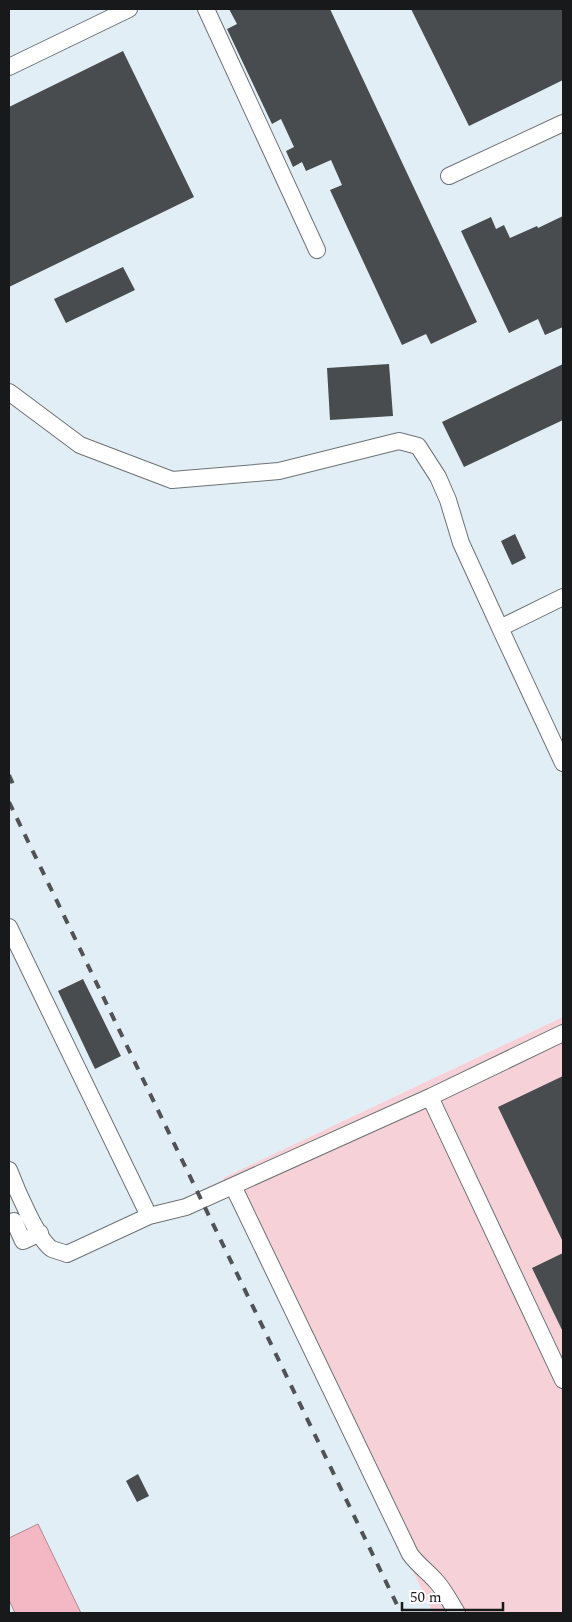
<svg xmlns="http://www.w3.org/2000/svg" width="572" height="1622" font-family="Spectral,serif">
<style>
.built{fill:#e2eef6}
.green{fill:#f6d1d7}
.water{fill:#f3b8c3;stroke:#b18891}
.building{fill:#484c4f}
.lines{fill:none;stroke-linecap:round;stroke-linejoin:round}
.minor-casing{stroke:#6d7275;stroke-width:18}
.minor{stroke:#fff;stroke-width:16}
.rail{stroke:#505255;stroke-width:4;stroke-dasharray:9 9;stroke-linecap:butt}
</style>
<rect width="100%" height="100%" fill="#f4f9fd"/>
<!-- built -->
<path class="built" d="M9,9H563V1017L223,1178L433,1613H9Z"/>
<!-- green -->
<path class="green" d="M563,1017V1613H433L223,1178Z"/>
<!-- water -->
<path class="water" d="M38,1524L81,1613H15L9,1600V1538Z"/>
<!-- building -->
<path class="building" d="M229,9H330L477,322L431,344L426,334L402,345L330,190L342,185L331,160L306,171L302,162L293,167L286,151L294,147L281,119L272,124L227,29L237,24Z
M411,9H563V80L469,126Z
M123,51L194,197L9,287V107Z
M563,216V327L545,335L538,319L509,333L461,231L491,217L496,229L504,225L510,238L537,226L538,228Z
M123,267L135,290L66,323L54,299Z
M389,364L393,416L330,420L327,368Z
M563,364V420L464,467L442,422Z
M515,534L526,558L512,565L501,541Z
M83,979L121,1056L95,1069L58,991Z
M563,1076V1242L498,1107Z
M563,1253V1332L532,1268Z
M138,1474L149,1496L137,1502L126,1481Z"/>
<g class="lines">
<defs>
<path id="minor" d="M206,9L317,250
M9,67L129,9
M449,176L563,123
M9,392L80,445L172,480L279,471L399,441L418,446L438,477L448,500L461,543L500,628
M563,597L500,628L563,763
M9,927L149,1216
M430,1097L563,1380
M9,1170C15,1186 38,1241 52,1249C57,1251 62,1252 67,1254L149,1216L186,1207L430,1097L563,1033
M233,1186L410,1554C417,1564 427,1571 435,1580C444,1589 450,1602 457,1613
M14,1221L23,1241L40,1233"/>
</defs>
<!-- minor casing -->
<use href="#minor" class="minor-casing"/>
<!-- minor -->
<use href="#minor" class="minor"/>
<!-- rail -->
<path class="rail" d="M9,775L15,789
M9,802L401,1613"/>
</g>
<!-- border -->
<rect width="572" height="1622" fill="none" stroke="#18191b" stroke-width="20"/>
<!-- scale -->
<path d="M402 1602v8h101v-8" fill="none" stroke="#18191b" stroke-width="2.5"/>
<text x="410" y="1602" font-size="15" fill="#18191b" stroke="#ffffff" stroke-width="4" paint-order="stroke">50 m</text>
</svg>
